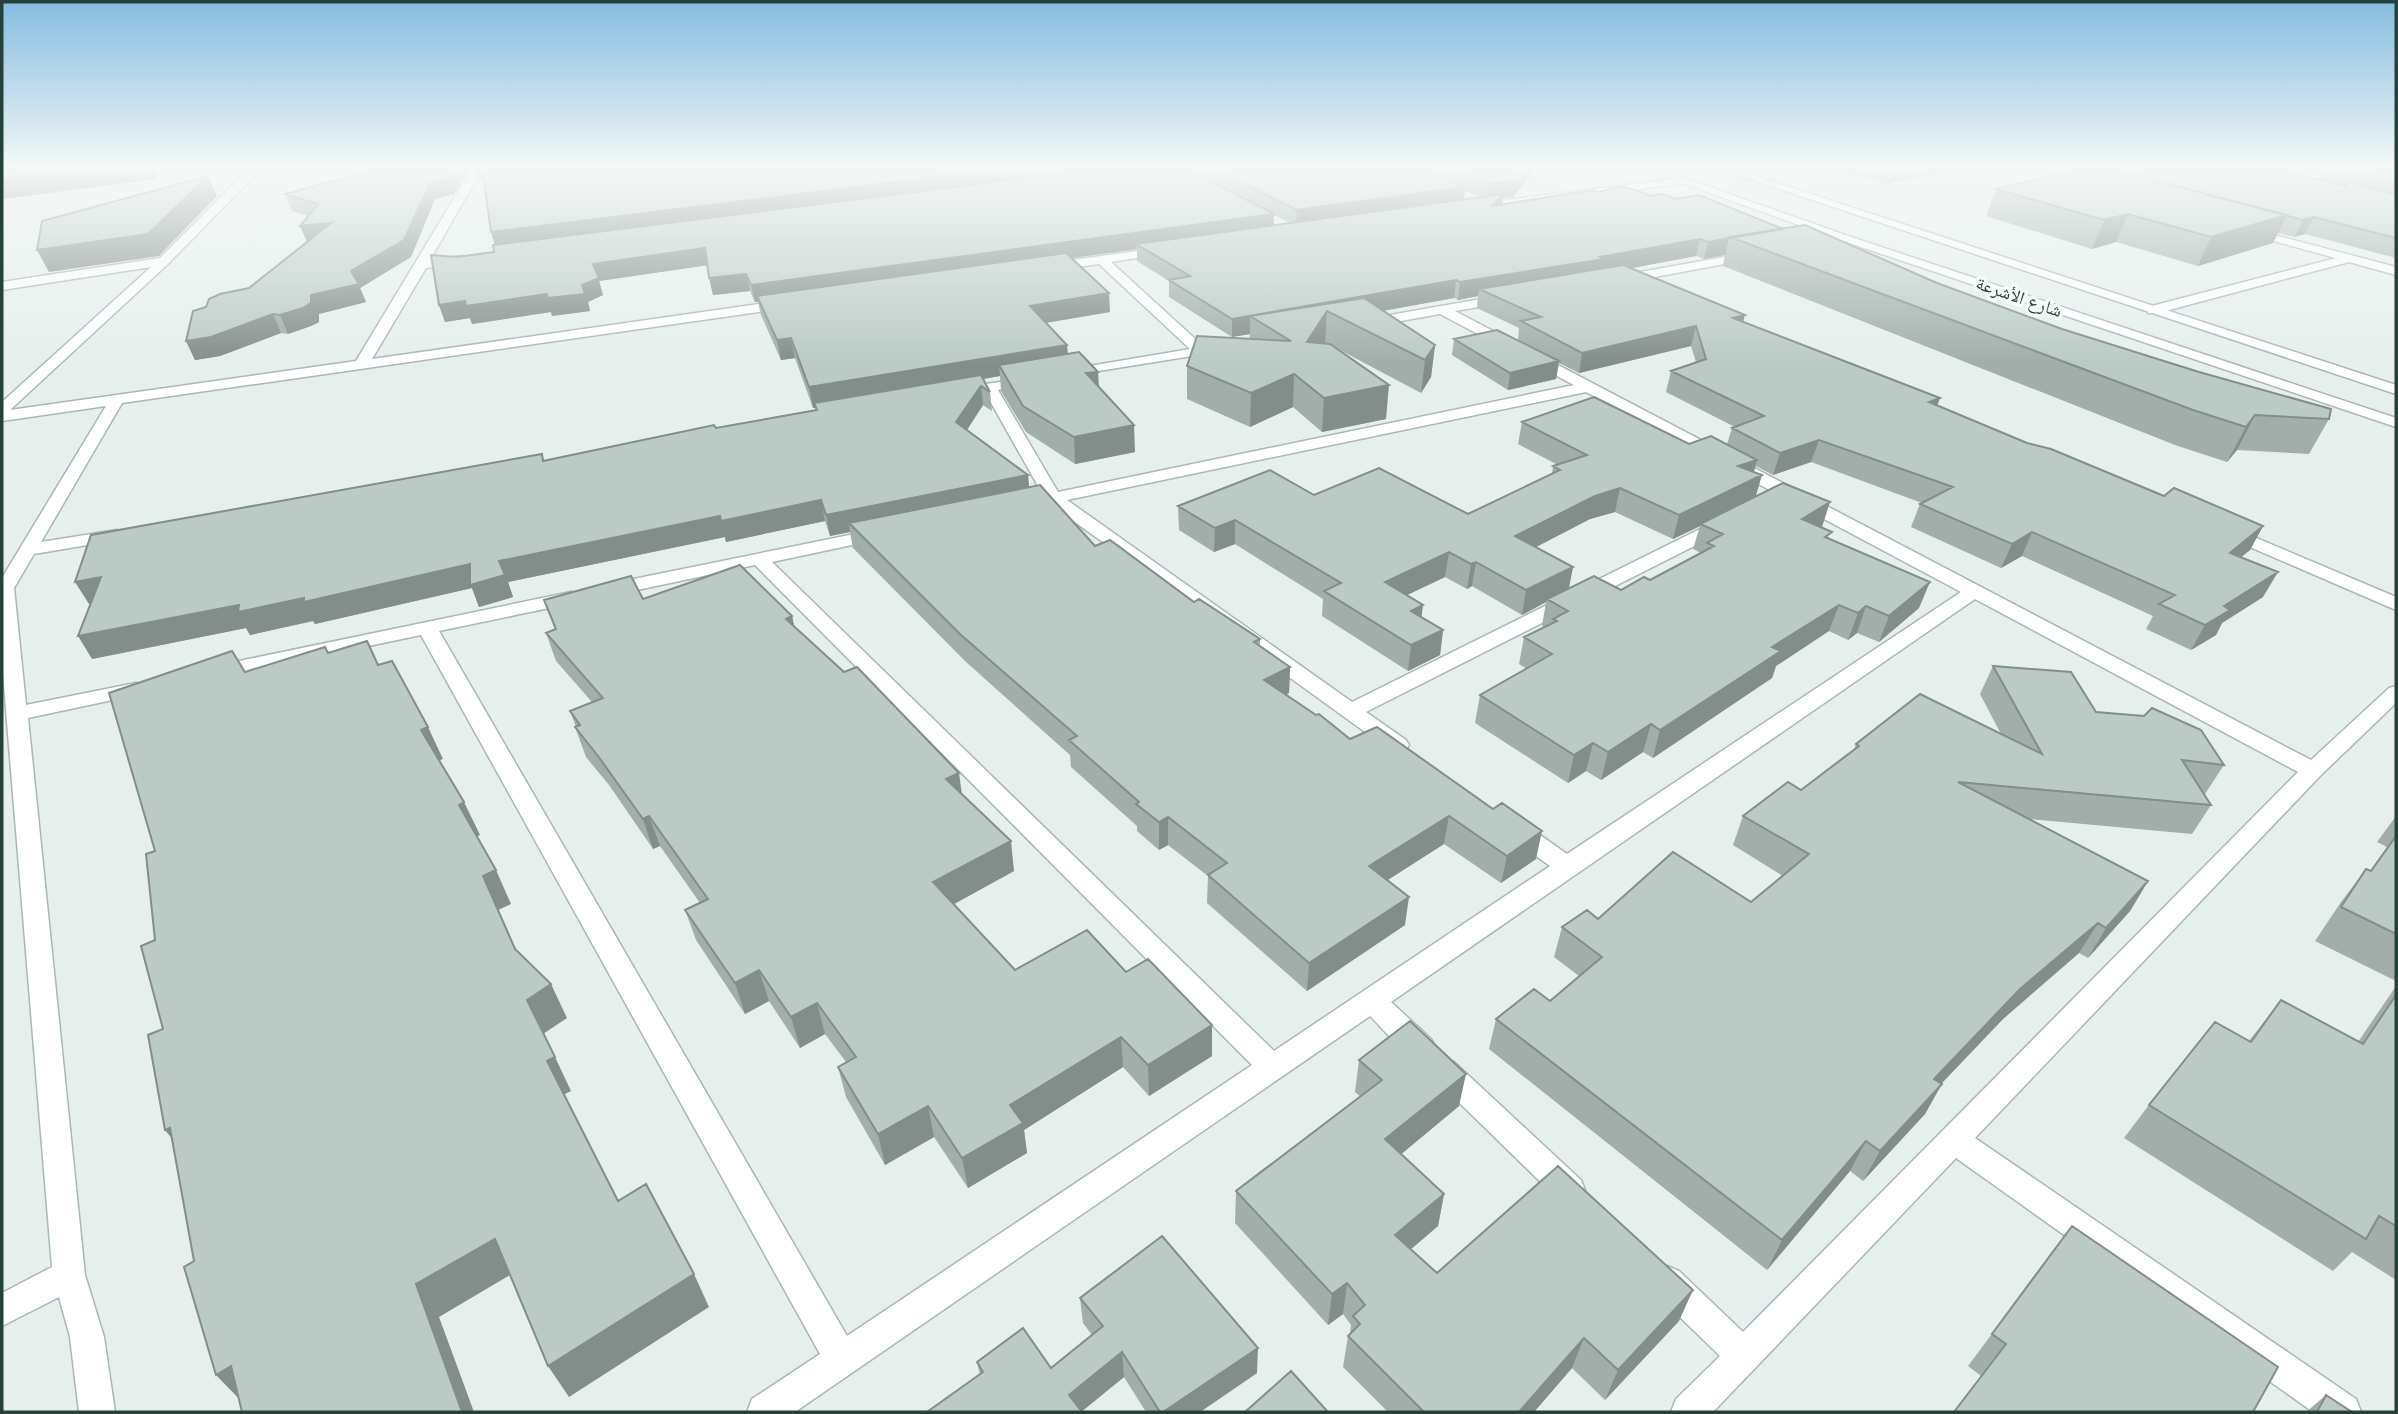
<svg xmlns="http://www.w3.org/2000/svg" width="2398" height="1414" font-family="Jost,'Noto Naskh Arabic',sans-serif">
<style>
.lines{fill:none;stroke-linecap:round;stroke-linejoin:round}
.minor-casing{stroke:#a8b8b2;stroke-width:3}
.tertiary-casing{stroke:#a8b8b2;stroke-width:3}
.minor{fill:#fff;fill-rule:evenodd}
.tertiary{fill:#fff;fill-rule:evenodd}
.wall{fill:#a1aea9;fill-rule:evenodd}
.shaded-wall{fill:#838d89}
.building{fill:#bbcac4;stroke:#838d89;stroke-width:2}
.labels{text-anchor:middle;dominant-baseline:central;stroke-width:7;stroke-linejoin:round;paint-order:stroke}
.far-street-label{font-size:18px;fill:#24423a;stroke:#f7fbf9}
</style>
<rect width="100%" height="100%" fill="#e6efeb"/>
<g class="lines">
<defs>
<path id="minor" d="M245,167H255L253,177L168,264L10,410L356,361L473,167H483L430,260L462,256L468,260L462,264L426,268L372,359L787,300L793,304L787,308L122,403L41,542L117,530L126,535L117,540L34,554L14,588L26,705L136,683L143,685L146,689L143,693L136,695L28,718L85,1275L104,1337L115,1412H79L70,1337L59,1297L2,1326V1293L52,1267L2,661V578L106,406L2,421V402L151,267L2,290V282L160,258L244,174Z
M1737,167H1757L1731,174L1726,171Z
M2008,167H2024L2080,184L2075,187Z
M1684,178L1689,181L1688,183L1474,210L1469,207L1474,204Z
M2248,228L2396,267V275L2349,262L2158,313H2148V307L2336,258L2244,233L2242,231Z
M1165,247L1171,251L1169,253L1111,262L1203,346L1218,344L1225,348L1223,351L1061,377V371L1066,370L1190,349L1099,264L1048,271L1042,267L1044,264Z
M1752,252L1758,256L1756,258L1618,284L1612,280L1618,276Z
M1504,295L1508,296V302L1455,311L2311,760L2389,688L2396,686V703L2321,775L1975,1138L2356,1399L2361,1412H2313L1956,1158L1713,1412H1671L1676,1399L1720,1356L1655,1293L1651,1282L1655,1271L1667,1266L1679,1271L1743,1332L2298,772L1975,599L1391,1002L1431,1039L1435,1047L1431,1055C1407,1063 1386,1031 1370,1016L795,1412H747L752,1399L820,1354L421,635L215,678L208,676L205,672L208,668L215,666L571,592L578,594L580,598L578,602L439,631L847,1336L1252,1065L755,565L609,596L600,590L609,584L879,529L885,530L888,534L885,538L772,562L1274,1051L1550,866L1507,835L1503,829L1507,823L1515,821L1523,823L1567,854L1961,592L1586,392L1067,500L1352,702L1714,522H1726L1729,526L1726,530L1366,712L1406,740L1409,745L1406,750H1390L1050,504L1024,509L1018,508L1016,504L1018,500L1043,495L985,392L959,396L952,392L959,388L1033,377V383L998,390L1058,492L1574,385L1440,314L1367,327L1360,323L1367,319Z
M2228,526L2396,597V610L2222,535L2219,531L2222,527Z
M1444,1058L1454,1062L1581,1180L1585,1190L1581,1200L1570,1204L1559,1200L1434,1078L1430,1070L1434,1062Z"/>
<path id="tertiary" d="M1639,167H1653L1851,237L2396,418V427L1843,241Z
M1713,167H1728L2396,385V394Z"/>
</defs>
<!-- minor casing -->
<use href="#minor" class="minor-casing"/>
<!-- tertiary casing -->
<use href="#tertiary" class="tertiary-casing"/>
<!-- minor -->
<use href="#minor" class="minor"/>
<!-- tertiary -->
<use href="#tertiary" class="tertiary"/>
</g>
<!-- wall -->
<path class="wall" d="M377,167H471L454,194L435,199L411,257L360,288L366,302L319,314V322L311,326L288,334L281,333L220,356L195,360L186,341L206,307L249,288L307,242L300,226L308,216L292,211L285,194L377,169Z
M476,167H1539L1513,197L1503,198L1502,205L1598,192L1652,196L1675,199L1783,229L1937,283L2062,329L2329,419L2309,454L2237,450L2227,462L2175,445L1723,266L1725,255L1704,259L1696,256L1630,268L1743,322L2027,443L2164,496L2263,526L2250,550L2240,557L2263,597L2222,623L2216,635L2191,650L2146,629L2153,616L2022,556L2001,568L1911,527L1920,504L1922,503L1811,462L1773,475L1756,466L1754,472L1755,497L1822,527H1821L1830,539L1919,608L1879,642L1857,633L1848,640L1829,631L1776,666L1772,678L1653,758L1643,752L1601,780L1586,771L1568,783L1475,723L1480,695L1527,669L1519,664L1524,637L1544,627L1542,626L1546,602L1522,615L1472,586L1467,589L1445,577L1407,595L1421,617L1443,630L1440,655L1408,671L1322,616L1323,599L1235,544L1214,552L1179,530L1178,506L1314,495L1468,514L1552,474L1553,466L1558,465L1518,444L1522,422L1689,444H1727L1732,428L1735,427L1666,392L1671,371L1696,362L1691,346L1579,373L1559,363L1556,379L1508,390L1452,355L1454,339L1518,340L1519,328L1477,308L1478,296L1458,300L1454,298L1384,311L1435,345L1431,377L1421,393L1338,349L1386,419L1322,432L1293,407L1250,427L1187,399V366L1249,339L1250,334L1232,337L1169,297V281L1137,261V249L1071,258L1110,312L1046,323L1068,354L1098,372L1099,387L1135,452L1075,464L1026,432L1001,391L1000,376L983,379L990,392L992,411L983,405L967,430L1095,546L1260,639V646L1290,667L1289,693L1286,695L1350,739L1536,859L1501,883L1444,844L1387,880L1405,925L1307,991L1207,903L1208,876L1168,845L1159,850L1137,831V826L1071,767L1070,755L965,661L853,548L850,532L830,536L825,521L726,542L725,537L508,582L513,597L479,607L472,588L315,624L313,621L250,635L246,628L92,659L90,604H89L542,454L544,461L816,410L815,408H813L795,358L781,360L761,315L758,302H755L750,291L713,295L707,265L599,281L603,295L588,302L590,311L552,316L551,312L472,324L470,318L445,322L439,305L457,257L494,252L495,245L484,179H480ZM1465,191L1480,197L1464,199ZM1274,215L1290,223L1274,225ZM1615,512L1673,539L1700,526L1693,549L1701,553L1650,580L1621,590L1569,589L1573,567L1536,547L1590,519Z
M1829,167H1962L1887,184Z
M2113,167H2265L2323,181L2313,167H2396V258L2305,234L2294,237L2278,233L2273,243L2198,266L2116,242L2092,249L1986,216L1996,189L2114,170Z
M643,599L792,616L794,626L962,794L1014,871L953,904L1015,970L1126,972L1212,1025V1056L1149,1096L1123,1067L1024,1130L1027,1153L968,1188L934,1137L885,1165L846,1097L838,1067L846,1062L825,1034L800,1048L769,1001L745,1014L696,940L685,910L700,903L660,846L653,849L609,785L586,757L575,727H576L570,711L592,702L556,661L546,633L555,629L544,600Z
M1993,666L2096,712L2224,765L2205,794H2204L2211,805L2192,834L2030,819L2148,881L2130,911L2088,958L2079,953L2003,1019L1941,1084L1925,1114L1863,1181L1850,1171L1767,1270L1489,1049L1496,1019L1550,1001L1579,976L1554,957L1562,927L1598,919L1751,902L1783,876L1733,845L1743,816L1801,790L1854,750L1856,744L2001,734L1980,694Z
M2396,816V981L2315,941L2341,902L2366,869L2370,871L2387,847L2377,842Z
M2396,986V1280L2352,1252L2333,1271L2124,1138L2149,1105L2249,1041L2281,1000L2358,1042Z
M1359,1060L1459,1106L1401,1154L1444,1194L1438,1226L1411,1249L1437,1273L1679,1321L1605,1400L1572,1368L1534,1412H1388L1343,1367L1348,1336L1350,1333L1351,1325L1343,1314L1328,1325L1235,1223L1236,1191L1361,1097L1355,1092Z
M2072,1226L2253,1412L1981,1376L1968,1366Z
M1080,1298L1257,1373L1200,1412H1146L1124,1377L1081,1412L980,1375L977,1362L1051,1368L1092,1335L1083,1323Z
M2326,1395L2352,1412H2306Z"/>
<!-- shaded-wall -->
<path class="shaded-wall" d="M97,167H152L158,179L2,199V179Z
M456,167H471L454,194L435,199L411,257L360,288L366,302L319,314V322L311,326L288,334L280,315L311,295L430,183Z
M476,167H603L480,179Z
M1019,167H1143L496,249L491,232Z
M1528,167H1539L1513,197L1503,198L1501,210L1490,223L1487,200L1489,184Z
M1892,167H1962L1887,184Z
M208,176L217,196L159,256L49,272L37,250Z
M1465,187L1463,204L1296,226L1297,210Z
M1274,214V230L1136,244L1137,249L759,302L757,296L758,302H755L751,285Z
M2128,214L2116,242L2092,249L2104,220Z
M2287,215L2273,243L2198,266L2211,237Z
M2314,217L2305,234L2294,237L2303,220Z
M331,223L308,243L300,226Z
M1729,238L1725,255L1704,259L1708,242Z
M1700,239L1696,256L1601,274L1479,289L1478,296L1458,300L1460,282Z
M705,248L709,265L599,281L603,295L588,302L590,311L552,316L551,312L472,324L470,318L445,322L439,305L582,285L593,264Z
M746,274L750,291L713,295L709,278Z
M1456,280L1454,298L1341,318L1327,311L1325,343L1307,342L1250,316V334L1232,337V319Z
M1109,293L1110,312L1032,325L1030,306Z
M273,314L281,333L220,356L195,360L186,341Z
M1745,315L1740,335L1733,318Z
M1696,326L1691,346L1579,373L1582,353Z
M791,338L795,358L781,360L777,340Z
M1067,345L1069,365H999L1000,376L816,408L814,403L815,408H813L809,387Z
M1435,345L1431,377L1421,393L1425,360Z
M1559,361L1556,379L1508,390L1510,373Z
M1098,372L1099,398L1086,373Z
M1294,374L1293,407L1250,427L1251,393Z
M1389,385L1386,419L1322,432L1324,398Z
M981,386L983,405L959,442L956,422Z
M1940,398L1932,420L1929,402Z
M2255,415L2237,450L2227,462L2246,427Z
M1134,425L1135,452L1075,464L1074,437Z
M1819,440L1811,462L1773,475L1780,453Z
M1757,460L1751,480L1762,475L1755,499L1700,524V526L1673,539L1679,515L1738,466Z
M1028,475L1030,495L849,523L850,532L830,536L826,515Z
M1620,488L1615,512L1590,519L1511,560L1515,536L1595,496Z
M821,500L825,521L726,542L725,537L508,582L513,597L479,607L472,588L315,624L313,621L250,635L246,628L92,659L78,636L239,605L304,598L470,564L499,561L720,516Z
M1830,502L1822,527L1793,544L1802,519Z
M1235,520V544L1214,552L1215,528Z
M2263,526L2250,550L2217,577L2230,553Z
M2032,532L2022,556L2001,568L2012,544Z
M1449,552L1445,577L1382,607L1385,582Z
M1476,562L1472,586L1467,589L1471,564Z
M1573,567L1568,591L1547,599L1546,602L1522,615L1526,590Z
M2278,572L2263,597L2222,623L2216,635L2191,650L2205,625L2224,606Z
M101,577L114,599L89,604L75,582Z
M1930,582L1919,608L1879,642L1889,616Z
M1423,605L1420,630L1411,611Z
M1839,605L1829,631L1776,666L1772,678L1653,758L1660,730L1772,647Z
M1866,606L1857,633L1848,640L1858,613Z
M792,616L798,644L786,619Z
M1443,630L1440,655L1408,671L1411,645Z
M1290,667L1289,693L1263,706L1264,680Z
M1651,724L1643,752L1601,780L1608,752Z
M428,727L443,759L436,762L421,730Z
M1593,743L1586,771L1568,783L1574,755Z
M959,773L963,802L946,779Z
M464,802L480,835L474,838L459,805Z
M649,816L660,846L653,849L643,819Z
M1449,816L1444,844L1366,894L1369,866Z
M1168,817V845L1159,850V822Z
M1542,831L1536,859L1501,883L1507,856Z
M1011,841L1014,871L938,913L933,882Z
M496,870L511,904L498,910L531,983L483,876Z
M2148,881L2130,911L2088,958L2106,928Z
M1409,897L1405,925L1307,991L1309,963Z
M2098,923L2079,953L2003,1019L1917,1109L1934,1079L2020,989Z
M759,970L769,1001L745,1014L735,983Z
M551,984L567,1018L543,1034L527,1000Z
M817,1003L825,1034L800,1048L791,1017Z
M1212,1025V1056L1149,1096L1148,1065Z
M1121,1037L1123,1067L1024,1130L1027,1153L968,1188L962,1158L1010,1105Z
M555,1057L571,1091L563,1095L547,1061Z
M1466,1074L1459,1106L1381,1171L1385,1139Z
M1942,1084L1925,1114L1863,1181L1880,1151Z
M928,1106L934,1137L885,1165L878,1134Z
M170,1128L192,1163L165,1130Z
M1866,1141L1850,1171L1767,1270L1782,1240Z
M1444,1194L1438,1226L1390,1267L1395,1235Z
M495,1239L515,1272L439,1317L474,1412H462L416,1284Z
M694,1274L709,1307L569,1397L548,1366Z
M1347,1283L1343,1314L1328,1325L1332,1294Z
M1693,1290L1679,1321L1605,1400L1618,1370Z
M1584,1338L1572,1368L1534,1412H1519Z
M1258,1348L1257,1373L1200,1412H1163Z
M1122,1352L1124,1377L1081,1412L1069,1395Z
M231,1366L246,1406L216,1375Z"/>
<!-- building -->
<path class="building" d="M2,167H97L2,179Z
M377,167H456L448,178L430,183L404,240L351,271L359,284L311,295V303L303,308L280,315L273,314L211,337L186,341L193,311L206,307L209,299L220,294L249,288L331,223L300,226L318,204L285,194L377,169Z
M556,167H1019L491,232L483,174Z
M1116,167H1182L1274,214L751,285L746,274L709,278L705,248L593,264L599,278L582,285L585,294L547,298V294L466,306L465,301L439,305L431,255L457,257L494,252L493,245Z
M1212,167H1417L1465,187L1297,210Z
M1446,167H1528L1515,181L1489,184Z
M2089,167H2102L2287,215L2211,237L2128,214L2104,220L1996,189Z
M2123,167H2265L2347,186L2343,181L2396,194V238L2314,217L2303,220L2115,170L2124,168Z
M2332,167H2396V183L2333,168Z
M208,176L148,234L37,250L42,221Z
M1622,186L1652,196L1663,194L1675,199L1699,195L1783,229L1708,242L1700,239L1600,257L1604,259L1460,282L1456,280L1232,319L1169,280L1190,276L1136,244L1504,194L1492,206L1592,190L1598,192Z
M1805,225L1937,283L2062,329L2199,372L2331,409L2329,419L2255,415L2246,427L2193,410L1730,237Z
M1066,253L1109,293L1030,306L1067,345L809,387L791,338L777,340L757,296Z
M1623,265L1745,315L1733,318L1940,398L1929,402L2027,443L2051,449L2164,496L2174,488L2263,526L2230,553L2278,572L2224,606L2230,610L2205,625L2159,604L2175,595L2032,532L2012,544L1920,504L1953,487L1819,440L1780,453L1732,428L1764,416L1671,371L1706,359L1696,326L1582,353L1521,321L1541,317L1479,289Z
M1364,298L1435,345L1425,360L1327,311L1307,342L1330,344L1389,385L1324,398L1294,374L1251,393L1187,366L1197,336L1291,341L1250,316Z
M1497,330L1559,361L1510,373L1454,339Z
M1079,352L1098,372L1086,373L1134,425L1074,437L1023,406L999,365Z
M981,375L990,392L981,386L956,422L1028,475L826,515L821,500L721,521L720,516L499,561L505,575L470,585V564L304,602V598L238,612L239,605L78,636L101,577L75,582L91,535L542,454L543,461L714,425L716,428L817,410L814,403Z
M1594,397L1689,444L1711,436L1757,460L1738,466L1762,475L1679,515L1620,488L1595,496L1515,536L1573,567L1526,590L1476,562L1471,564L1449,552L1385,582L1423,605L1411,611L1443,630L1411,645L1324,591L1341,583L1235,520L1215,528L1178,506L1270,470L1314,495L1379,468L1468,514L1560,470L1553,466L1587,455L1522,422Z
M1783,483L1830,502L1802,519L1832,532L1825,537L1930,582L1889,616L1866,606L1858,613L1839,605L1772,647L1781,651L1660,730L1651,724L1608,752L1593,743L1574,755L1480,695L1552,654L1524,637L1557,621L1553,619L1568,611L1547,599L1594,576L1621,590L1644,577L1650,580L1714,546L1707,543L1723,534L1700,524Z
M1040,485L1095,546L1110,540L1194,602L1199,599L1260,639L1254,642L1290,667L1264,680L1316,715L1319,714L1350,739L1377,727L1493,809L1502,803L1542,831L1507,856L1449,816L1369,866L1409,897L1309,963L1208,875L1227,863L1168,817L1159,822L1136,804L1139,802L1069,740L1077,736L961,635L849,523Z
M740,565L792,616L786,619L844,672L857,667L959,773L946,779L1011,841L933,882L1015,970L1087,930L1126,972L1148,959L1212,1025L1148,1065L1121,1037L1010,1105L1023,1123L962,1158L928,1106L878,1134L838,1067L856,1057L817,1003L791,1017L759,970L735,983L685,910L708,899L649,816L643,819L598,756L575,727L580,725L570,711L603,698L546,633L556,629L544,600L631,576L643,599Z
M367,641L378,665L392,661L428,727L421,730L464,802L459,805L496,870L483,876L515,949L551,984L527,1000L555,1057L547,1061L618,1201L646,1184L694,1274L548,1366L495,1239L416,1284L462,1412H242L231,1366L216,1375L184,1267L194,1261L170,1128L165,1130L148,1035L163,1029L141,946L155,940L146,854L155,851L109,693L232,651L245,672L325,647L328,653Z
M1993,666L2071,672L2096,712L2144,716L2152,708L2201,730L2224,765L2182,760L2211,805L1958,782L2148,881L2106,928L2098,923L2020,989L1934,1079L1942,1084L1880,1151L1866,1141L1782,1240L1496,1019L1534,989L1550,1001L1602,957L1562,927L1587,910L1598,919L1673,852L1751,902L1809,854L1743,816L1788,782L1801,790L1859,746L1856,744L1920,694L2042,754Z
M2396,836V934L2341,907L2366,869L2371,871Z
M2396,995V1226L2379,1216L2366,1239L2149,1105L2215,1022L2251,1042L2281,1000L2363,1044Z
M1410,1021L1466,1074L1385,1139L1444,1194L1395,1235L1437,1273L1558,1166L1693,1290L1618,1370L1584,1338L1519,1412H1424L1348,1336L1360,1324L1353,1316L1365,1305L1347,1283L1332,1294L1236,1191L1382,1080L1359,1060Z
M2072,1226L2278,1367L2253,1412H1954L2006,1344L1992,1334Z
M1162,1236L1258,1348L1163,1412H1160L1122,1352L1069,1395L1082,1412H927L983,1372L977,1362L1023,1328L1051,1368L1103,1326L1080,1298Z
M1291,1371L1328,1412H1245Z
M2326,1395L2352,1412H2317Z"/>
<!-- sky -->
<linearGradient id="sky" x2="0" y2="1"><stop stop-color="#84bce0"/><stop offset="0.46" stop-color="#f4f8f6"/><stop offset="1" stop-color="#f4f8f6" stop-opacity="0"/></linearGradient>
<rect width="2398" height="365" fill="url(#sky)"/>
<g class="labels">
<!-- far-street labels -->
<g class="far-street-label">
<text transform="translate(2019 297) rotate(19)">شارع الأشرعة</text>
</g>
</g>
<!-- border -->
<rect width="2398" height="1414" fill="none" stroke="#24423a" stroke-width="7"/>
</svg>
